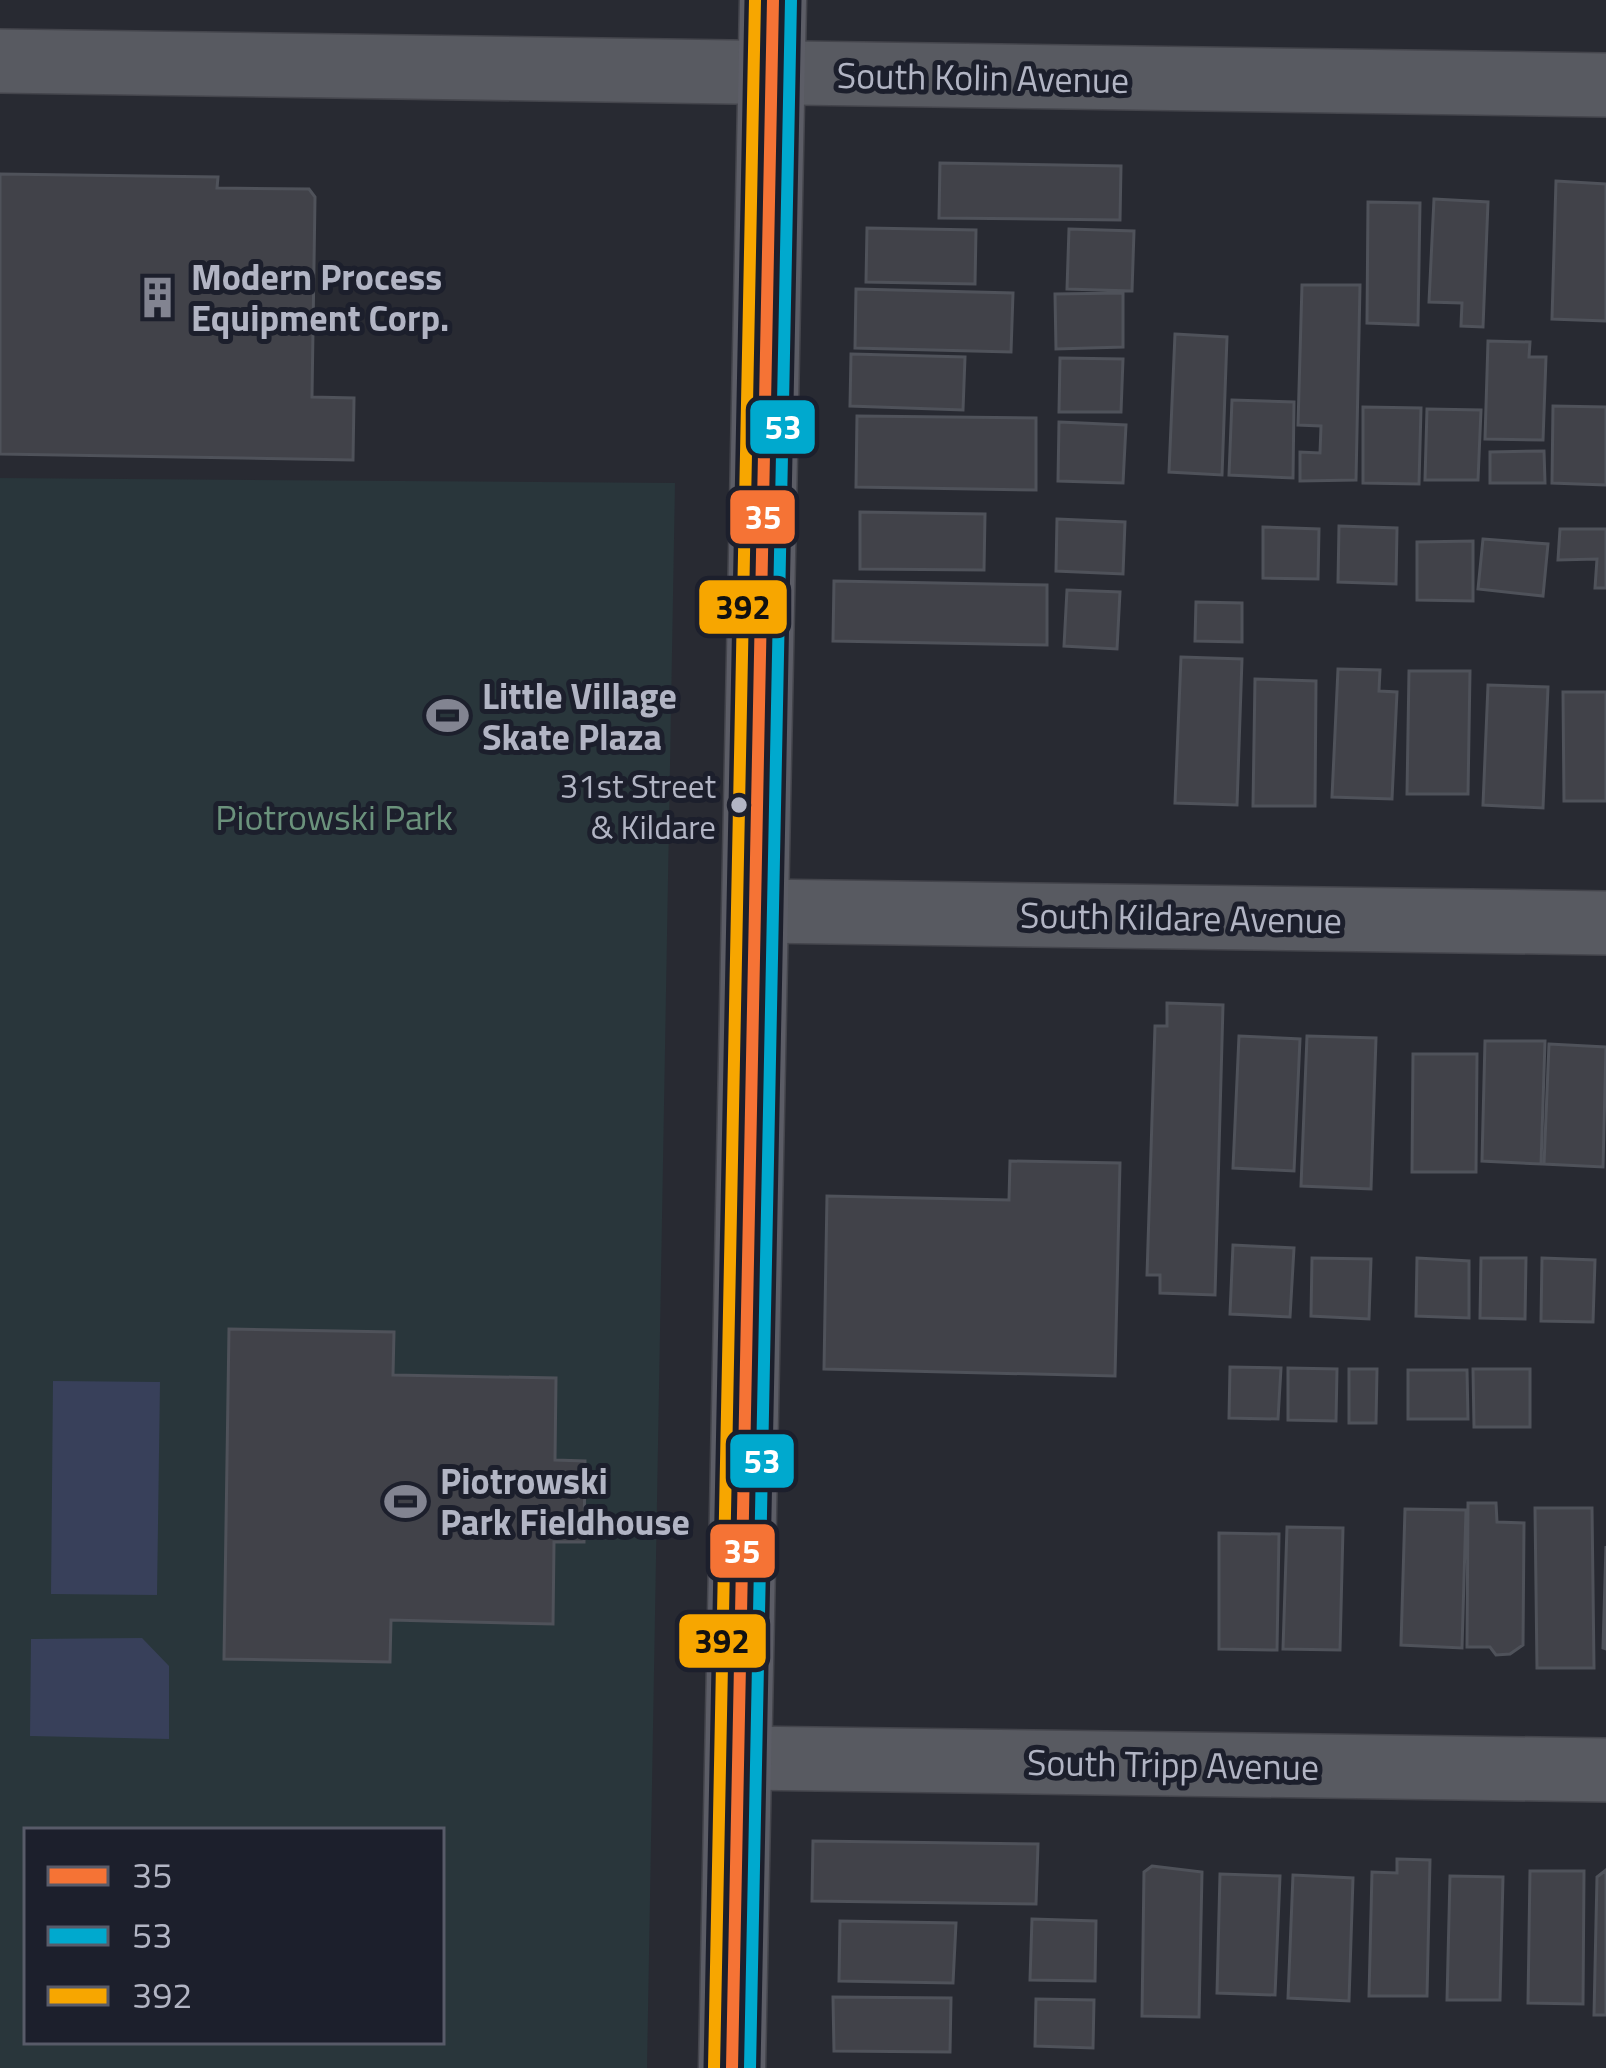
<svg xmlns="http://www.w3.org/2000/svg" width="1606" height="2068" font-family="'Titillium Web',sans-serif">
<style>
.green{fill:#29363b;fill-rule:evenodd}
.water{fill:#38405a}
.building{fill:#414249;stroke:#4f525a;stroke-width:3}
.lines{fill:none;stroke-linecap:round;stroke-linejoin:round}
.street-casing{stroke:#44454c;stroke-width:66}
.secondary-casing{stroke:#44454c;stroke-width:69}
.street{stroke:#585a61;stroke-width:63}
.secondary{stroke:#5c5d66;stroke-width:66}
.bus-1-casing{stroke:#1c1f2c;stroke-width:21}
.bus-2-casing{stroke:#1c1f2c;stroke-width:21}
.bus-3-casing{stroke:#1c1f2c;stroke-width:21}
.bus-1{stroke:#f57335;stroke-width:12}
.bus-2{stroke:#00a9ce;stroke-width:12}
.bus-3{stroke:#f7a600;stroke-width:12}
.bus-dot{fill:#b2b5c4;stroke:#1c1f2c;stroke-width:4.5}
.labels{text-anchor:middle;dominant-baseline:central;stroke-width:10;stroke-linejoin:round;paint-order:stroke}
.bus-label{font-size:33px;fill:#b2b5c4;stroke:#1c1f2c;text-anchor:end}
.street-label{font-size:36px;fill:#b2b5c4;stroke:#1c1f2c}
.poi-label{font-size:36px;font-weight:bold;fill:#b2b5c4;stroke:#1c1f2c;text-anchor:start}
.park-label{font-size:36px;fill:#6b927c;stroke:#1c1f2c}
.line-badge{stroke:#1c1f2c;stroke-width:4.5}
.badge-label{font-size:33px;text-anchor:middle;font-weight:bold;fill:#fff}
.pale-badge-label{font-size:33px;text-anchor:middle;font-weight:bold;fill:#111}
</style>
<rect width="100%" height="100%" fill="#282a32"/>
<!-- green -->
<path class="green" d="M0,478L675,483L647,2068H0ZM27,1831H441V2041H27Z"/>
<!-- water -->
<path class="water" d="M53,1381L160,1382L157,1595L51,1594Z
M142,1638L169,1666V1739L30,1736L31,1639Z"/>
<!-- building -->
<path class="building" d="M940,163L1121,166L1120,220L939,218Z
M0,174L218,177L217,188L309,189L315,197L312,397L354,398L353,460L0,454Z
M1556,181L1606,184V321L1552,319Z
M1434,199L1488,202L1483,327L1461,326L1462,303L1429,302Z
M1368,202L1420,203L1418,325L1367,323Z
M867,228L976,230L975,284L866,282Z
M1069,229L1134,231L1132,291L1067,289Z
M1302,285H1360L1356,480L1300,481V452L1320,453L1321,426L1298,425Z
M856,289L1013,293L1011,352L855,348Z
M1123,293V347L1056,349L1055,294Z
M1175,334L1227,337L1222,475L1169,472Z
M1488,341L1530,342L1529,357H1546L1543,440L1485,439Z
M851,354L965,357L963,410L850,406Z
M1060,358L1123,359L1121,412H1059Z
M1232,400L1294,402L1293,478L1229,475Z
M1553,406L1606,407V485L1552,483Z
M1363,407L1421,408L1419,484L1363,483Z
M1427,409L1481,410L1478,480H1425Z
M857,416L1036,418V490L856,487Z
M1059,422L1126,425L1123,483L1058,481Z
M1544,451L1545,483H1490V452Z
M860,512L985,514L984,570L860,569Z
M1057,519L1125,522L1123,574L1056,571Z
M1339,526L1397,528L1396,584L1338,582Z
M1263,527L1319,529L1318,579L1263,578Z
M1560,529H1606V588H1595L1597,559L1558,560Z
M1483,539L1548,544L1543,596L1478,589Z
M1473,541V601L1417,600V542Z
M834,581L1047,585V645L833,641Z
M1067,590L1120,592L1117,649L1064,646Z
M1196,602L1242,603V642L1195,641Z
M1181,657L1242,659L1237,805L1175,803Z
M1338,669L1380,670L1379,691L1397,692L1392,799L1332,797Z
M1409,671H1470L1468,794H1407Z
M1255,679L1316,681L1315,806H1253Z
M1488,685L1548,687L1543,808L1483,805Z
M1563,692H1606V801H1564Z
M1167,1003L1223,1005L1215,1295L1160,1293V1275H1147L1155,1026H1167Z
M1239,1036L1300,1039L1294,1171L1233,1168Z
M1307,1036L1376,1038L1371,1189L1301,1186Z
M1485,1041H1545L1541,1164L1482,1161Z
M1549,1044L1606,1047L1603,1167L1544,1164Z
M1413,1054H1477L1476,1172H1412Z
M1010,1161L1120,1163L1115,1376L824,1369L827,1196L1009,1200Z
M1233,1245L1294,1248L1290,1317L1230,1314Z
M1312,1258L1371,1259L1369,1319L1311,1316Z
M1417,1258L1469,1261V1318L1416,1316Z
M1481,1258H1526L1525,1319L1480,1318Z
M1542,1258L1595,1260L1593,1322L1541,1321Z
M229,1329L394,1332L393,1375L556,1378L555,1460L585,1461L584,1542H554L553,1624L391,1620L390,1662L224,1659Z
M1230,1367L1281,1368L1278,1419L1229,1418Z
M1288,1368L1337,1369L1336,1421L1288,1420Z
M1349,1369H1377L1376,1423H1349Z
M1473,1369H1530V1427H1474Z
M1408,1370H1467L1468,1419H1408Z
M1468,1503H1496L1497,1522L1524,1523L1523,1645L1510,1654L1496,1655L1490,1647H1467Z
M1535,1508H1592L1594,1668H1537Z
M1405,1509L1466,1510L1462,1648L1401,1645Z
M1287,1527L1343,1528L1340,1650L1283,1649Z
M1219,1533L1279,1534L1277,1650L1219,1649Z
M1606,1546V1649L1603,1648Z
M813,1841L1038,1844L1036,1904L812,1901Z
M1397,1859L1430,1860L1427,1996H1369L1372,1872L1397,1873Z
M1152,1866L1202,1872L1199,2017L1142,2016L1144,1872Z
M1606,1870V2015H1594L1597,1877Z
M1530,1871H1584L1583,2004L1528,2003Z
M1220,1874L1280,1876L1275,1995L1217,1993Z
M1293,1875L1353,1878L1349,2001L1288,1998Z
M1450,1876L1503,1877L1500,2000H1447Z
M1032,1919L1096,1921L1095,1981L1030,1980Z
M840,1921L956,1923L953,1983L839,1981Z
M833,1997L951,1998L950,2052L834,2051Z
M1036,1999L1094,2000L1093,2048L1035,2046Z"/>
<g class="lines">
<defs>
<path id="street" d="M0,61L1606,85
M755,911L1606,923
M739,1758L1606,1770"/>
<path id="secondary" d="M732,2068L773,0"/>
</defs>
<!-- street casing -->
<use href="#street" class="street-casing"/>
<!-- secondary casing -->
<use href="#secondary" class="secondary-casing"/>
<!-- street -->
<use href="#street" class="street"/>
<!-- secondary -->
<use href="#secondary" class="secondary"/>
<defs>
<path id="bus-1" d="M732,2068L773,0"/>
<path id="bus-2" d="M750,2068L791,0"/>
<path id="bus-3" d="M714,2068L755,0"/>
</defs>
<!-- bus-1 casing -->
<use href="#bus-1" class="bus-1-casing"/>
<!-- bus-2 casing -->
<use href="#bus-2" class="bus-2-casing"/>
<!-- bus-3 casing -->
<use href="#bus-3" class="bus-3-casing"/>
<!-- bus-1 -->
<use href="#bus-1" class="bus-1"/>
<!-- bus-2 -->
<use href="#bus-2" class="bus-2"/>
<!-- bus-3 -->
<use href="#bus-3" class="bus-3"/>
</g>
<!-- icons -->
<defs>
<symbol id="building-bare" viewBox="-9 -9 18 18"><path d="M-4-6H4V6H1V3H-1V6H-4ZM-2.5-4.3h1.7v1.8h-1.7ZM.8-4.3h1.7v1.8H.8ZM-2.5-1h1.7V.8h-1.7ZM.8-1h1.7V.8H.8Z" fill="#828491" stroke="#1c1f2c" stroke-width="2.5" paint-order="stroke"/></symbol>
<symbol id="stadium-bare" viewBox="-9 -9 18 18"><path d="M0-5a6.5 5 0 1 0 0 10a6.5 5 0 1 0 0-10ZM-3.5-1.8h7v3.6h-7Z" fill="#828491" stroke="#1c1f2c" stroke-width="2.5" paint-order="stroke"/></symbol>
</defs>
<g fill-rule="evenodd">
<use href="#building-bare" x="128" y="268" width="59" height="59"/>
<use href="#stadium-bare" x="418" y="686" width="59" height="59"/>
<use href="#stadium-bare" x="376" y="1472" width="59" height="59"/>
</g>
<!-- markers -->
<circle class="bus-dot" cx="739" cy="805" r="10"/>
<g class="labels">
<!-- bus labels -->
<g class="bus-label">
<text x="716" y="786">31st Street<tspan x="716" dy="41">&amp; Kildare</tspan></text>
</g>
<!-- street labels -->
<g class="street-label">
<text transform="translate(983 77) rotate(1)">South Kolin Avenue</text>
<text transform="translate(1181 917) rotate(1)">South Kildare Avenue</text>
<text transform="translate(1173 1764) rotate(1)">South Tripp Avenue</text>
</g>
<!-- poi labels -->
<g class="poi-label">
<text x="191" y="276">Modern Process<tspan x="191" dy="41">Equipment Corp.</tspan></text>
<text x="482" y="695">Little Village<tspan x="482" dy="41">Skate Plaza</tspan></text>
<text x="440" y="1480">Piotrowski<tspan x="440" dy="41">Park Fieldhouse</tspan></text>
</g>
<!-- park labels -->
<g class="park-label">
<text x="334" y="816">Piotrowski Park</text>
</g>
</g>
<g class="line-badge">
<rect x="748" y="398" width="69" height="58" rx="12" fill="#00a9ce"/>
<rect x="728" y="488" width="69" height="58" rx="12" fill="#f57335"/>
<rect x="697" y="578" width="92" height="58" rx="12" fill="#f7a600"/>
<rect x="728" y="1432" width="68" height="58" rx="12" fill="#00a9ce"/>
<rect x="708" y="1522" width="69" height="58" rx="12" fill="#f57335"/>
<rect x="677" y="1612" width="91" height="58" rx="12" fill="#f7a600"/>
</g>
<g class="badge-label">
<text x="783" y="439">53</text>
<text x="763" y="529">35</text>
<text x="762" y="1473">53</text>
<text x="742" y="1563">35</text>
</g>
<g class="pale-badge-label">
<text x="743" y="619">392</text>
<text x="722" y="1653">392</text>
</g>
<!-- legend -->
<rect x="24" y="1828" width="420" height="216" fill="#1c1f2c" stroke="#585b69" stroke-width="3"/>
<rect x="48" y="1867" width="60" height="18" fill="#f57335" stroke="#585b69" stroke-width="3"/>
<text x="132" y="1888" font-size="36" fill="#b2b5c4">35</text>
<rect x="48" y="1927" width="60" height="18" fill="#00a9ce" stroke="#585b69" stroke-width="3"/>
<text x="132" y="1948" font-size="36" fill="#b2b5c4">53</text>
<rect x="48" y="1987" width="60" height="18" fill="#f7a600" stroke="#585b69" stroke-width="3"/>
<text x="132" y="2008" font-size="36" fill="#b2b5c4">392</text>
</svg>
